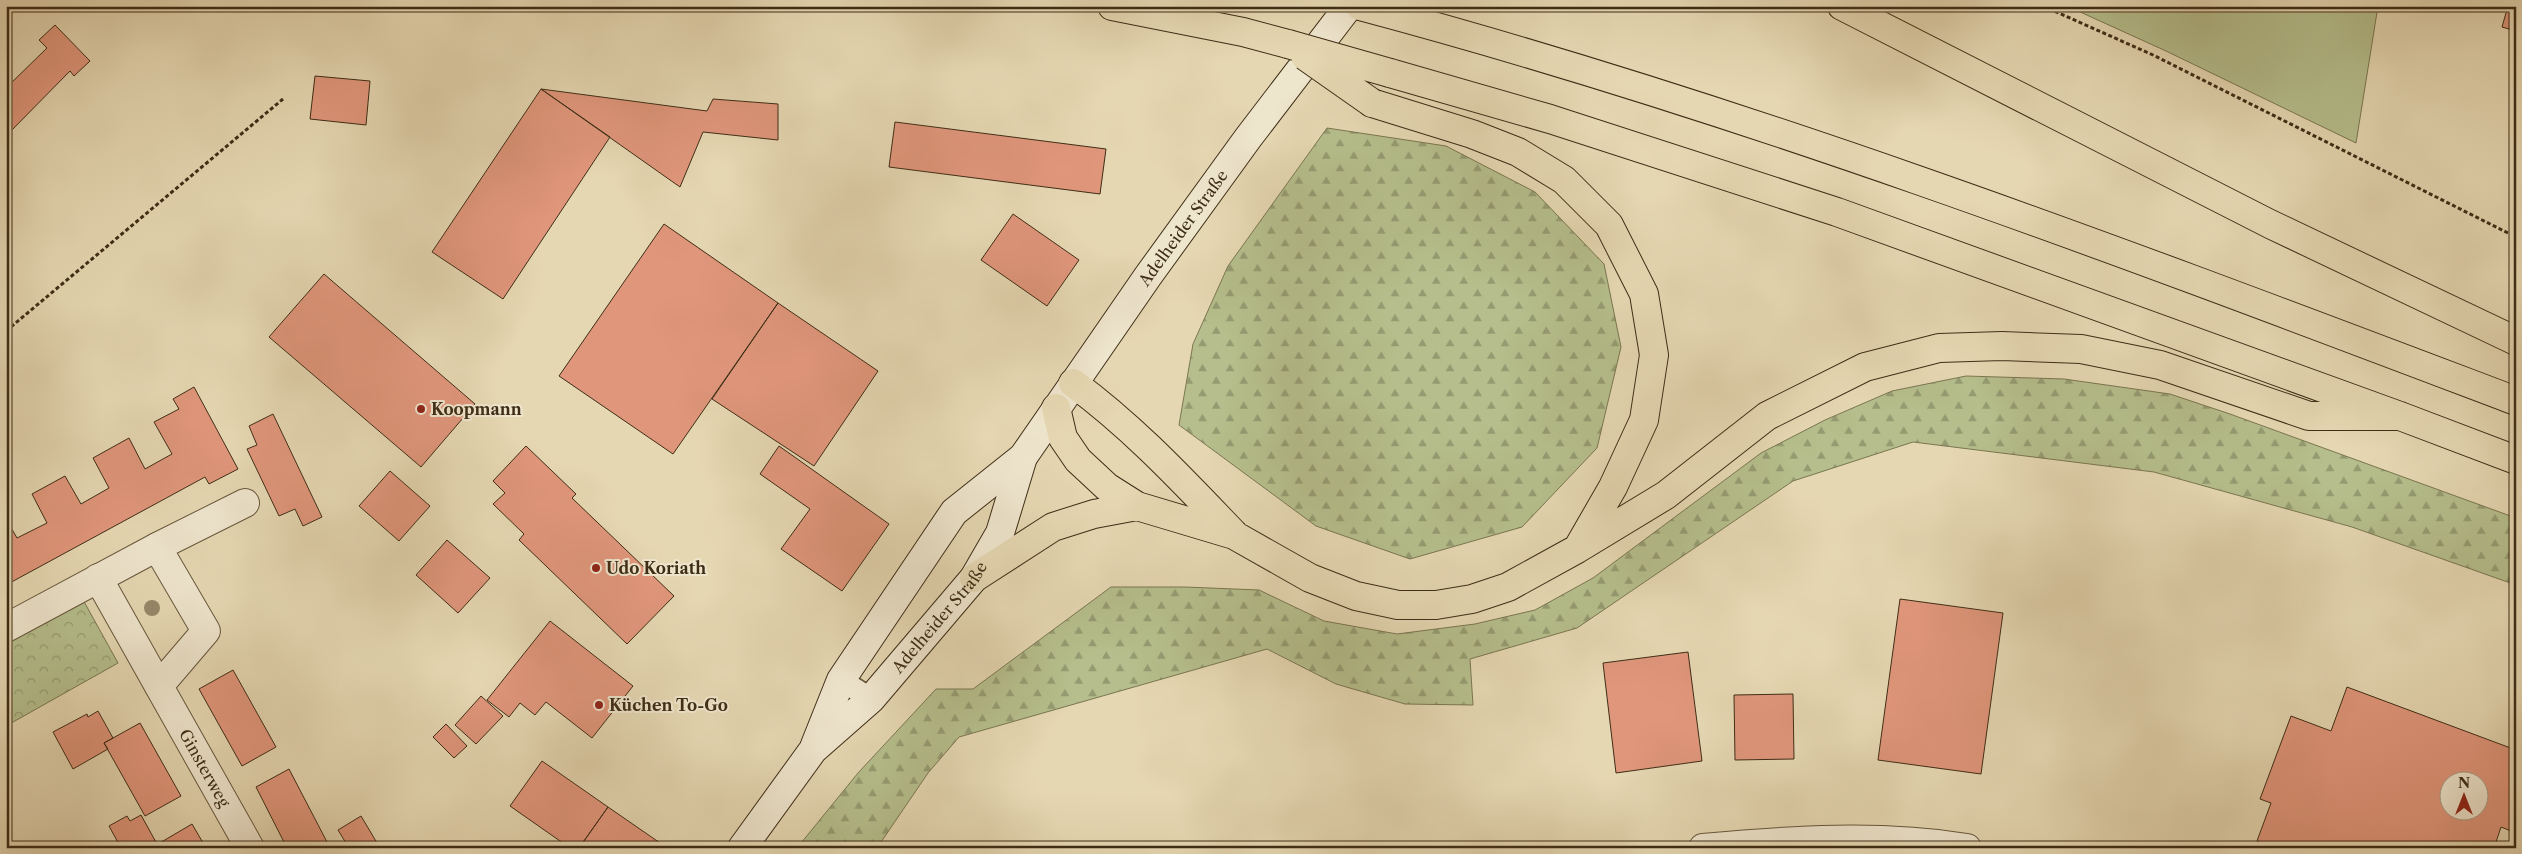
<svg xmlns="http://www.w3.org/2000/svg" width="2522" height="854" font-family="'Libre Caslon Text',serif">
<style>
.grass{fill:#b5be8c;stroke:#7a7651}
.forest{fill:url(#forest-firs);stroke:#7a7651}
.park{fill:url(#park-crowns);stroke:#7a7651}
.building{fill:#e0967b;stroke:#3e2d16;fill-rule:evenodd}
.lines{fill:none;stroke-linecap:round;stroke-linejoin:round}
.lane-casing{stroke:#68583d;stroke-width:24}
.street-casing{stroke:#68583d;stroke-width:30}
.secondary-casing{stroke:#3e2d16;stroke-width:30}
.highway-casing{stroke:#3e2d16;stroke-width:30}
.path{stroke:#3e2d16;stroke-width:3;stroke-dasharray:4 2.5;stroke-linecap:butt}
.lane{stroke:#eee5cd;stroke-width:21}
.street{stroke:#eee5cd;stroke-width:28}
.secondary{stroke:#eee5cd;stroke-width:28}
.highway{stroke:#e5d7b2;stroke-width:28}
.highway-bridge-casing{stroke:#3e2d16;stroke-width:30;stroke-linecap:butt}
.highway-bridge{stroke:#e5d7b2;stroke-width:28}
.tree{fill:#968969}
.poi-dot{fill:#8f2418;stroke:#eee5cd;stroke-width:2}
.labels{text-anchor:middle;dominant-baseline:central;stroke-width:4;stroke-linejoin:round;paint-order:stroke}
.street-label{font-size:16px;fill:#3e2d16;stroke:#eee5cd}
.poi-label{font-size:16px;font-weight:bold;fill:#3e2d16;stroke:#eee5cd;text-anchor:start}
</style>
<defs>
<pattern id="forest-firs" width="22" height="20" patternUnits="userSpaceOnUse" patternTransform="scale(1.25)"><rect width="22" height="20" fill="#b5be8c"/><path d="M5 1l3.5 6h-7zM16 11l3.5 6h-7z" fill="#959b71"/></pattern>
<pattern id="park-crowns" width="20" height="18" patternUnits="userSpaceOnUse" patternTransform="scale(1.25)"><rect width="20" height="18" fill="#b5be8c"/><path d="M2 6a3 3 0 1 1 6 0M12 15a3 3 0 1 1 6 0" fill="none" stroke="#959b71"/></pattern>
</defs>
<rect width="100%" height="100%" fill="#e5d7b2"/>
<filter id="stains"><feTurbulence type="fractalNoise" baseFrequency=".004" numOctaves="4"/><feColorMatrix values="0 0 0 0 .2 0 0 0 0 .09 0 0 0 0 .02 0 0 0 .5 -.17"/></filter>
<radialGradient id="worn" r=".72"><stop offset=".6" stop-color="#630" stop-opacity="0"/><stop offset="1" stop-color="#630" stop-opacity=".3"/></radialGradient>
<!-- grass -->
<path class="grass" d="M2067,6H2378L2356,143L2166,51Z"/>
<!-- forest -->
<path class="forest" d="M1327,128L1446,146L1535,192L1604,264L1621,347L1597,448L1522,527L1410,559L1316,526L1179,425L1193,344L1228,266Z
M1966,376L2064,379L2170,394L2230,414L2516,518V585L2352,527L2154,472L1913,442L1793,481L1577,628L1470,659L1473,705L1405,704L1336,684L1267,649L959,737L928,773L877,848H797L858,773L936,689H973L1111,587H1185L1259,590L1324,621L1397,634L1475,624L1535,610L1593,578L1761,453L1825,420L1892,391Z"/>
<!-- park -->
<path class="park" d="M82,598L118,663L6,726V640Z"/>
<!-- building -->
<path class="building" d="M2508,6H2516V31L2502,27Z
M55,25L90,61L74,76L70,71L6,136V88L47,48L39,40Z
M315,76L370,81L366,125L310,119Z
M541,89L610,137L503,299L432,252Z
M541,89L707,111L713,99L778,104V140L703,132L680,187Z
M895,122L1106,149L1100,194L889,167Z
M1013,214L1079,260L1047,306L981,260Z
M664,224L778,303L673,454L559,376Z
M324,274L475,404L421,467L269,337Z
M778,303L878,371L814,466L712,399Z
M194,387L238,469L209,484L205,477L6,585V519L17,538L47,523L32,494L65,476L81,504L109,488L93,458L129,438L145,469L172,454L154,422L179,409L173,399Z
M273,414L322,517L303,526L295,509L279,516L247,449L257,445L249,426Z
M526,446L576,494L572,498L674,596L627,644L519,540L524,534L493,504L505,493L493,481Z
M779,446L889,524L842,591L781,549L810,509L760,474Z
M390,471L430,506L399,541L359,506Z
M447,540L490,578L458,613L416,575Z
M1900,599L2003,613L1981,774L1878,760Z
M550,621L633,686L592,738L546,702L535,715L520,703L509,717L487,700Z
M1688,652L1702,761L1616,773L1603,663Z
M233,670L276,747L242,766L199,689Z
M2347,687L2516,750V833L2501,827L2494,848H2274L2257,841L2271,803L2260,799L2291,716L2331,731ZM2450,782H2480V812H2450Z
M1793,694L1794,759L1735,760L1734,695Z
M481,696L503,716L476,744L455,725Z
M98,711L113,738L104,743L108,749L73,769L53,732L87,714L88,717Z
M140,723L181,796L145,816L104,743Z
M446,724L467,746L454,758L433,737Z
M542,761L608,807L579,848H570L510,806Z
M289,769L327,842L316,848H287L256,787Z
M608,807L663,845L661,848H579Z
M141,815L157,844L151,848H121L109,826L127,816L130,821Z
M361,816L380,848H349L338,830Z
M192,824L206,848H160L158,844Z"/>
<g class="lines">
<defs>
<path id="lane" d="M841,680L871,699"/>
<g id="street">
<path d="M157,547L206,631L159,686"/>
<path id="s1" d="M98,578L250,848"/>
<path d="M6,628L157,547L245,503"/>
<path d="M1703,848C1790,840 1880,834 1967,848"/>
</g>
<g id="secondary">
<path d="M815,745L841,680L954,512L1023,457"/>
<path id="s2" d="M742,848L813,750L871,699L974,578L1000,533L1023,457L1148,276L1248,138L1349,6"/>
</g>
<path id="highway" d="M1112,6L1243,32L1288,44
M1360,6C1754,111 2135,257 2516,401
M1842,6L2270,224L2516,341
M1390,73L1550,119L1837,212L2400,416L2516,460
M1372,103L1472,134L1518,152L1564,180L1609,225L1644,294L1654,355L1644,420L1613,487L1579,546
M1073,383C1133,427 1183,481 1234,534
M1056,408L1063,438L1078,460L1107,487L1137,506L1234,535L1310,578L1356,596L1398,605H1436L1472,599L1508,587L1577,549L1666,495L1767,416L1865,367L1939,348L2002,346L2081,349L2160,365L2309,416H2400
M974,578L1053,527L1094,514L1137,506"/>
</defs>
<!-- lane casing -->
<use href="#lane" class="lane-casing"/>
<!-- street casing -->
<use href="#street" class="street-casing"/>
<!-- secondary casing -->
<use href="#secondary" class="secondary-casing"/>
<!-- highway casing -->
<use href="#highway" class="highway-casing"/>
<!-- path -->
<path class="path" d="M2043,6L2153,55L2516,237
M6,331L283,99"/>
<!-- lane -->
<use href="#lane" class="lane"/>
<!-- street -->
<use href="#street" class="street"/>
<!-- secondary -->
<use href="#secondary" class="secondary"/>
<!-- highway -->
<use href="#highway" class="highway"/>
<defs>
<path id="highway-bridge" d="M1288,44L1390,73
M1305,56L1372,103"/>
</defs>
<!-- highway-bridge casing -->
<use href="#highway-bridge" class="highway-bridge-casing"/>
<!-- highway-bridge -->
<use href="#highway-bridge" class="highway-bridge"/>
</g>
<!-- trees -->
<circle class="tree" cx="152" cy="608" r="8"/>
<!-- markers -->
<g class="poi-dot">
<circle cx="421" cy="409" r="5"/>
<circle cx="596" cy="568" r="5"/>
<circle cx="599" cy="705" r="5"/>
</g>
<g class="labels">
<!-- street labels -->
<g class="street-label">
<text stroke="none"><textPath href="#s2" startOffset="768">Adelheider Straße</textPath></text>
<text stroke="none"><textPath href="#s2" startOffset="305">Adelheider Straße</textPath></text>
<text stroke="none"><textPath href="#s1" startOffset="218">Ginsterweg</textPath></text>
</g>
<!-- poi labels -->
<g class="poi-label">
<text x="431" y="409">Koopmann</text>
<text x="606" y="568">Udo Koriath</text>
<text x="609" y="705">Küchen To-Go</text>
</g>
</g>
<!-- margin -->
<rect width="2522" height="854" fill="none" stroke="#e5d7b2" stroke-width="25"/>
<rect x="8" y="8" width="2507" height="839" fill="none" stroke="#3e2d16" stroke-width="2.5"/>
<rect x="12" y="12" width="2497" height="829" fill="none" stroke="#3e2d16"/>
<!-- north arrow -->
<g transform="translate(2464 796)"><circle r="24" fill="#eee5cd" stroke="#a89b84"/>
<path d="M0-4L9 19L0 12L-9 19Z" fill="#8f2418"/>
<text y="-8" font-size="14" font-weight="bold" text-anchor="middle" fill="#3e2d16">N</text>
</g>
<rect width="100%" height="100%" filter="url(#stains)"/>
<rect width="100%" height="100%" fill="url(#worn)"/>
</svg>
